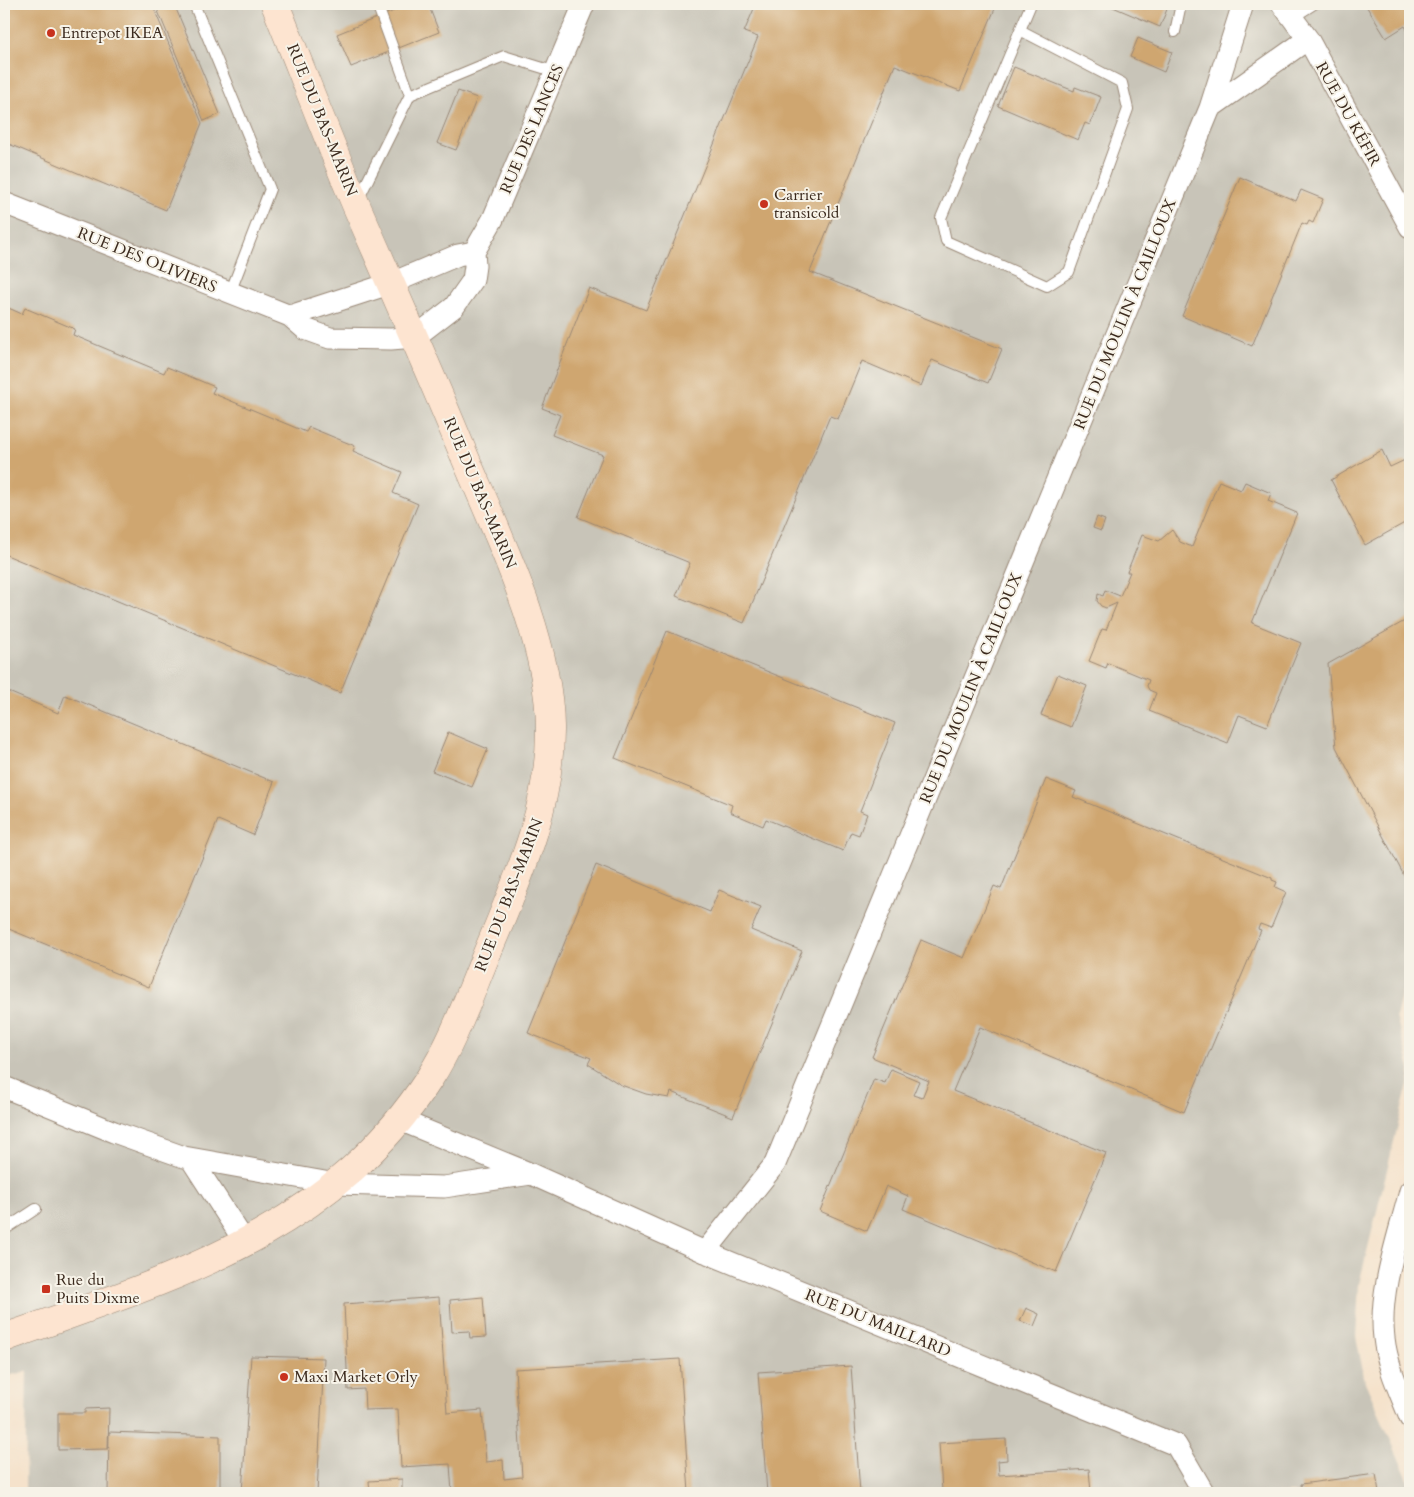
<svg xmlns="http://www.w3.org/2000/svg" width="1414" height="1497" font-family="Cardo,serif">
<style>
.industrial{fill:#c8c4b8}
.building{fill:#cfa66f}
.lines{fill:none;stroke-linecap:round;stroke-linejoin:round}
.service-casing{stroke:#988674;stroke-width:12}
.minor-casing{stroke:#988674;stroke-width:23}
.secondary-casing{stroke:#988674;stroke-width:29}
.service{stroke:#fff;stroke-width:10}
.minor{stroke:#fff;stroke-width:21}
.secondary{stroke:#fde4d0;stroke-width:28}
.poi-dot{fill:#c8321e;stroke:#f7f3e8;stroke-width:2}
.labels{text-anchor:middle;dominant-baseline:central;stroke-width:4;stroke-linejoin:round;paint-order:stroke}
.poi-label{font-size:16px;fill:#3b2a1e;stroke:#f7f3e8;text-anchor:start}
.street-label{font-size:16px;fill:#3b2a1e;stroke:#f7f3e8}
</style>
<rect width="100%" height="100%" fill="#f7f3e8"/>
<filter id="ink" filterUnits="userSpaceOnUse"><feTurbulence type="fractalNoise" baseFrequency=".02" numOctaves="2"/><feDisplacementMap in="SourceGraphic" scale="10" xChannelSelector="R" yChannelSelector="G"/><feConvolveMatrix kernelMatrix="1 2 1 2 8 2 1 2 1" color-interpolation-filters="sRGB"/></filter>
<filter id="wash" filterUnits="userSpaceOnUse"><feTurbulence type="fractalNoise" baseFrequency=".0096" numOctaves="4" result="noise"/><feDisplacementMap in="SourceGraphic" scale="20" xChannelSelector="R" yChannelSelector="G"/><feGaussianBlur stdDeviation="1.12" result="paint"/><feColorMatrix in="noise" values="0 0 0 0 0 0 0 0 0 0 0 0 0 0 0 0 0 1.4 0 .05"/><feComposite in="paint" operator="in"/></filter>
<g filter="url(#wash)">
<rect width="100%" height="100%" fill="#f5e2cb"/>
<!-- industrial -->
<path class="industrial" d="M4,4H1410V990L1402,991L1396,1017L1410,1068V1076L1359,1284L1356,1336L1365,1382L1410,1484V1493H25L27,1371L4,1377Z"/>
<g id="blocks">
<!-- building -->
<path class="building" d="M4,4H152L202,123L166,210L4,142Z
M155,4H174L220,114L204,121Z
M411,4H428L439,32L351,67L337,34Z
M756,4H997L960,91L895,65L810,272L1002,349L988,383L932,360L921,386L862,361L838,419L830,416L744,623L676,596L690,563L578,517L603,455L552,435L560,415L542,408L589,288L646,310L758,37L744,32Z
M1106,4H1169L1160,27Z
M1365,4H1410V35L1405,26L1386,38Z
M1138,38L1172,52L1164,72L1130,57Z
M1014,67L1074,91L1075,87L1101,97L1090,125L1085,123L1078,140L998,106Z
M458,91L477,98L456,150L437,143Z
M1240,177L1296,201L1301,190L1323,199L1313,223L1309,221L1307,225L1302,223L1252,346L1182,316Z
M4,306L22,314L25,308L75,329L73,335L164,373L167,367L215,387L212,393L306,432L309,427L355,446L353,451L402,472L393,493L418,504L340,693L4,554Z
M1382,450L1390,467L1405,460L1410,470V498L1407,499L1410,505V520L1365,545L1331,480Z
M1219,481L1241,490L1245,482L1271,493L1268,501L1297,513L1252,623L1301,643L1267,726L1239,715L1228,743L1149,711L1156,693L1149,690L1147,686L1149,680L1108,663L1106,668L1089,661L1102,629L1106,630L1117,603L1106,608L1101,606L1097,601L1098,594L1103,596L1105,590L1120,596L1130,572H1127L1142,535L1159,541L1172,530L1180,542L1192,547Z
M1097,517L1105,520L1101,531L1093,528Z
M1410,618V887L1336,747L1328,664Z
M667,631L895,723L860,811L867,814L859,835L851,832L843,851L766,819L763,826L730,812L732,805L615,758Z
M1058,674L1087,686L1071,727L1041,715Z
M4,690L58,713L65,695L274,782L253,835L218,820L149,987L4,927Z
M448,732L488,749L472,787L432,771Z
M1046,779L1076,791L1073,797L1272,878V880L1277,882L1275,887L1286,892L1271,928L1260,924L1258,929L1261,930L1184,1112L980,1027L953,1091L1106,1153L1056,1272L903,1209L908,1196L886,1186L867,1231L820,1211L874,1079L885,1083L891,1069L919,1081L913,1095L922,1098L929,1081L872,1057L921,940L964,958L994,886L1001,889Z
M596,865L710,912L719,890L761,907L751,930L802,951L733,1117L671,1092L669,1098L646,1094L621,1085L588,1064L591,1058L528,1033Z
M439,1297L447,1413L482,1410L486,1462L503,1460L504,1479L522,1477L515,1369L680,1359L689,1493H452L450,1464L401,1467L398,1409L365,1410L364,1389L348,1390L344,1304Z
M483,1297L486,1337L470,1338L469,1331L452,1332L450,1300Z
M1026,1308L1039,1314L1034,1326L1020,1321Z
M251,1356L324,1358L317,1493H242Z
M851,1366L860,1493H767L758,1372Z
M109,1408L108,1449L58,1450V1413H85V1409Z
M109,1432L220,1436V1493H108Z
M1006,1439L1007,1460L998,1461L999,1475L1089,1469L1091,1493H937L942,1491L939,1443Z
M1376,1474L1379,1492L1396,1489L1397,1493H1302L1301,1484Z
M402,1479V1493H370L369,1481Z"/>
</g>
</g>
<g filter="url(#ink)">
<use href="#blocks" fill-opacity="0" stroke="#988674" stroke-width="1"/>
<g class="lines">
<defs>
<path id="service" d="M194,4L270,189L230,293
M1292,18L1314,4
M1020,30L1122,83L1128,109L1069,272L1047,286L946,241L941,218L1020,30L1031,4
M1175,32L1181,4
M410,95L504,56L556,72
M358,200L410,95L377,4
M4,1230L36,1209"/>
<path id="minor" d="M1282,4L1308,39L1410,227
M1210,108L1308,39
M4,203L290,316L305,329L330,338L391,339L415,337L454,307L473,280L475,266L474,252L493,219L584,4
M290,316L392,283L458,255L474,252
M4,1087L114,1132L184,1157L336,1184L444,1187L531,1174
M400,1120L531,1174L705,1252L1176,1445L1204,1493
M191,1159L246,1244
M1410,1191C1399,1235 1378,1292 1384,1338C1387,1366 1400,1392 1410,1418
M705,1252L775,1164L1210,108L1243,4"/>
<path id="secondary" d="M4,1338C168,1279 328,1235 429,1079C453,1042 468,999 485,958C516,883 551,810 550,727C549,634 494,528 459,443C426,363 391,284 356,205C328,139 302,71 275,4"/>
</defs>
<!-- service casing -->
<use href="#service" class="service-casing"/>
<!-- minor casing -->
<use href="#minor" class="minor-casing"/>
<!-- secondary casing -->
<use href="#secondary" class="secondary-casing"/>
<!-- service -->
<use href="#service" class="service"/>
<!-- minor -->
<use href="#minor" class="minor"/>
<!-- secondary -->
<use href="#secondary" class="secondary"/>
</g>
</g>
<!-- markers -->
<g class="poi-dot">
<circle cx="51" cy="33" r="5"/>
<circle cx="764" cy="204" r="5"/>
<rect x="41" y="1284" width="10" height="10" rx="2.5"/>
<circle cx="284" cy="1377" r="5"/>
</g>
<g class="labels">
<!-- poi labels -->
<g class="poi-label">
<text x="61" y="33">Entrepot IKEA</text>
<text x="774" y="195">Carrier<tspan x="774" dy="18">transicold</tspan></text>
<text x="56" y="1280">Rue du<tspan x="56" dy="18">Puits Dixme</tspan></text>
<text x="294" y="1377">Maxi Market Orly</text>
</g>
<!-- street labels -->
<g class="street-label">
<text transform="translate(1348 114) rotate(61)">RUE DU KÉFIR</text>
<text transform="translate(322 120) rotate(68)">RUE DU BAS-MARIN</text>
<text transform="translate(532 129) rotate(-67)">RUE DES LANCES</text>
<text transform="translate(147 260) rotate(22)">RUE DES OLIVIERS</text>
<text transform="translate(1125 314) rotate(-68)">RUE DU MOULIN À CAILLOUX</text>
<text transform="translate(480 493) rotate(67)">RUE DU BAS-MARIN</text>
<text transform="translate(971 688) rotate(-68)">RUE DU MOULIN À CAILLOUX</text>
<text transform="translate(509 895) rotate(-69)">RUE DU BAS-MARIN</text>
<text transform="translate(878 1323) rotate(22)">RUE DU MAILLARD</text>
</g>
</g>
<!-- margin -->
<rect width="1414" height="1497" fill="none" stroke="#f7f3e8" stroke-width="20"/>
</svg>
